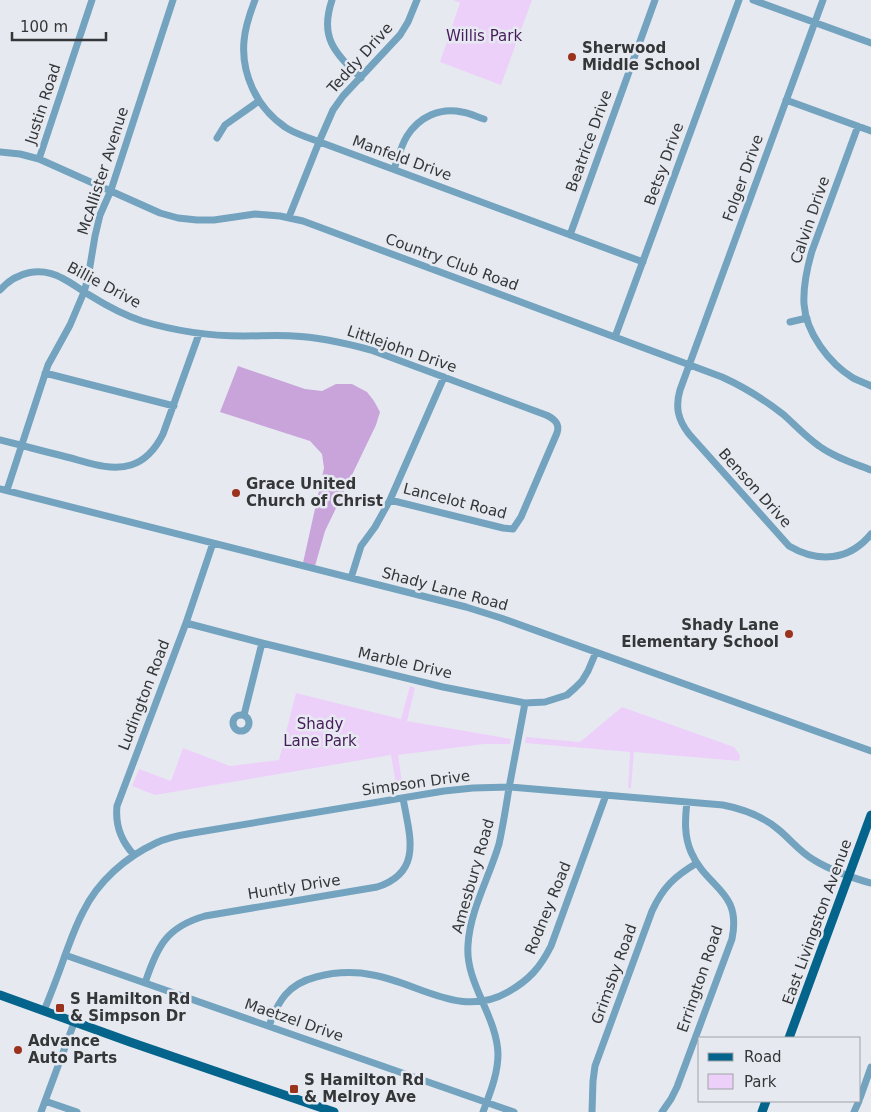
<svg xmlns="http://www.w3.org/2000/svg" width="871" height="1112" font-family="'DejaVu Sans',sans-serif">
<style>
.green{fill:#ecd0fa}
.forest{fill:#c8a4db}
.lines{fill:none;stroke-linecap:round;stroke-linejoin:round}
.minor{stroke:#73a3bf;stroke-width:7}
.major{stroke:#05648c;stroke-width:9}
.poi-dot{fill:#9b321d;stroke:#e6eaf0;stroke-width:2}
.labels{text-anchor:middle;dominant-baseline:central;stroke-width:5;stroke-linejoin:round;paint-order:stroke}
.park-label{font-size:15px;fill:#471a5b;stroke:#e6eaf0}
.poi-label{font-size:15px;font-weight:bold;fill:#353638;stroke:#e6eaf0;text-anchor:start}
.street-label{font-size:15px;fill:#353638;stroke:#e6eaf0}
</style>
<rect width="100%" height="100%" fill="#e6eaf0"/>
<!-- green -->
<path class="green" d="M453,0H532L501,85L440,62L460,3Z
M410,686L415,688L407,721L511,739L510,744H484L398,755L403,789L397,790L391,755L155,795L132,786L139,769L171,781L183,748L230,766L279,760L296,693L401,719Z
M622,707L734,747L740,755L739,761L634,752L631,788H628L630,752L525,743L526,737L580,742Z"/>
<!-- forest -->
<path class="forest" d="M238,366L305,389L322,391L336,384H352L367,392L374,401L380,412L376,425L325,531L315,566L303,563L324,468L322,454L310,441L220,412Z"/>
<g class="lines">
<!-- minor -->
<path class="minor" d="M255,0C250,13 245,27 244,41C241,74 257,108 285,127C292,132 301,135 309,138L643,262
M332,0C319,38 335,53 361,78
M753,0L871,43
M823,0L680,390C675,407 678,420 689,434L789,546C818,563 849,561 871,534
M786,100L871,131
M858,126L812,251C807,268 803,285 804,304C806,333 829,363 853,378C859,381 865,383 871,386
M217,138L225,125L259,101
M0,152L20,154L39,159L160,213L178,218L197,220H214L255,214L280,216L303,221L722,377C744,387 765,400 784,415C795,425 806,437 819,446C834,457 853,463 871,470
M39,159L92,0
M394,169C398,158 401,146 407,136C419,117 440,107 462,112C470,113 477,117 484,119
M289,217L319,142L333,110L343,96L400,35L408,22L417,0
M570,235L655,0
M0,290C16,272 40,266 62,278C72,283 81,290 91,296C107,306 124,315 142,321C175,331 208,336 243,336C260,336 276,335 293,336C320,337 345,343 371,350L546,415C555,419 560,424 557,433L521,517L513,529L503,528L390,500
M790,322L807,318
M615,337L739,0
M45,373L174,406
M0,440C21,445 42,451 63,456C84,461 110,472 131,465C147,460 156,448 163,434L199,334
M0,489L466,607L501,618L871,751
M7,490L48,365L70,325L84,292L88,278L95,236L100,215L111,190L173,0
M351,578L361,546L375,527L390,500L444,377
M186,623L262,643L443,687L525,703L545,702L567,695L575,688L582,681L588,671L596,652
M233 723a8 8 0 1 1 16 0a8 8 0 1 1-16 0Z
M244,715L262,643
M134,855C121,841 115,825 117,806L186,623L213,543
M65,955L514,1112
M145,983C157,947 166,927 205,916L377,887C424,872 409,834 403,798
M44,1011C51,993 58,976 64,958C70,942 75,927 83,912C98,881 126,857 156,843C168,837 181,835 193,833L444,791L473,788L510,787L723,805C743,809 763,816 779,830C791,840 800,852 814,860C828,869 855,879 871,883
M269,1026C278,1001 288,984 316,977C335,972 353,971 373,975C419,983 461,1019 508,992C529,980 540,968 551,946L606,795
M860,1098L871,1067
M45,1101L77,1112
M41,1112L74,1023
M483,1112C490,1093 498,1074 498,1054C497,1016 465,983 468,945C470,910 489,878 499,844C503,826 506,807 509,788C514,760 520,731 525,703
M592,1112L593,1081L595,1066L652,911C663,887 675,876 697,863
M662,1112L671,1099L677,1087L732,939C742,890 707,889 691,852C684,836 685,819 687,802
M854,1112L859,1101"/>
<!-- major -->
<path class="major" d="M0,995L130,1042L334,1112
M789,1038L871,815
M762,1112L766,1101"/>
</g>
<!-- markers -->
<g class="poi-dot">
<circle cx="572" cy="57" r="5"/>
<circle cx="236" cy="493" r="5"/>
<circle cx="789" cy="634" r="5"/>
<rect x="55" y="1003" width="10" height="10" rx="2.5"/>
<circle cx="18" cy="1050" r="5"/>
<rect x="289" y="1084" width="10" height="10" rx="2.5"/>
</g>
<g class="labels">
<!-- park labels -->
<g class="park-label">
<text x="484" y="36">Willis Park</text>
<text x="320" y="724">Shady<tspan x="320" dy="17">Lane Park</tspan></text>
</g>
<!-- poi labels -->
<g class="poi-label">
<text x="582" y="48">Sherwood<tspan x="582" dy="17">Middle School</tspan></text>
<text x="246" y="484">Grace United<tspan x="246" dy="17">Church of Christ</tspan></text>
<text x="779" y="625" text-anchor="end">Shady Lane<tspan x="779" dy="17">Elementary School</tspan></text>
<text x="70" y="999">S Hamilton Rd<tspan x="70" dy="17">&amp; Simpson Dr</tspan></text>
<text x="28" y="1041">Advance<tspan x="28" dy="17">Auto Parts</tspan></text>
<text x="304" y="1080">S Hamilton Rd<tspan x="304" dy="17">&amp; Melroy Ave</tspan></text>
</g>
<!-- street labels -->
<g class="street-label">
<text transform="translate(360 58) rotate(-48)">Teddy Drive</text>
<text transform="translate(43 104) rotate(-72)">Justin Road</text>
<text transform="translate(589 141) rotate(-70)">Beatrice Drive</text>
<text transform="translate(402 158) rotate(20)">Manfeld Drive</text>
<text transform="translate(664 164) rotate(-70)">Betsy Drive</text>
<text transform="translate(103 171) rotate(-72)">McAllister Avenue</text>
<text transform="translate(743 178) rotate(-70)">Folger Drive</text>
<text transform="translate(810 220) rotate(-71)">Calvin Drive</text>
<text transform="translate(452 262) rotate(20)">Country Club Road</text>
<text transform="translate(104 285) rotate(28)">Billie Drive</text>
<text transform="translate(402 349) rotate(19)">Littlejohn Drive</text>
<text transform="translate(755 488) rotate(48)">Benson Drive</text>
<text transform="translate(455 501) rotate(14)">Lancelot Road</text>
<text transform="translate(445 589) rotate(15)">Shady Lane Road</text>
<text transform="translate(405 663) rotate(13)">Marble Drive</text>
<text transform="translate(144 695) rotate(-69)">Ludington Road</text>
<text transform="translate(416 783) rotate(-8)">Simpson Drive</text>
<text transform="translate(473 876) rotate(-74)">Amesbury Road</text>
<text transform="translate(294 887) rotate(-9)">Huntly Drive</text>
<text transform="translate(548 908) rotate(-68)">Rodney Road</text>
<text transform="translate(817 922) rotate(-70)">East Livingston Avenue</text>
<text transform="translate(614 974) rotate(-70)">Grimsby Road</text>
<text transform="translate(700 979) rotate(-71)">Errington Road</text>
<text transform="translate(294 1020) rotate(19)">Maetzel Drive</text>
</g>
</g>
<!-- legend -->
<rect x="698" y="1037" width="162" height="65" fill="#e6eaf0" stroke="#9fa2a6"/>
<rect x="708" y="1053" width="25" height="8" fill="#05648c" stroke="#9fa2a6"/>
<text x="744" y="1062" font-size="15" fill="#353638">Road</text>
<rect x="708" y="1074" width="25" height="15" fill="#ecd0fa" stroke="#9fa2a6"/>
<text x="744" y="1087" font-size="15" fill="#353638">Park</text>
<!-- scale -->
<path d="M12 32v8h94v-8" fill="none" stroke="#353638" stroke-width="2.5"/>
<text x="20" y="32" font-size="15" fill="#353638" stroke="#e6eaf0" stroke-width="4" paint-order="stroke">100 m</text>
</svg>
